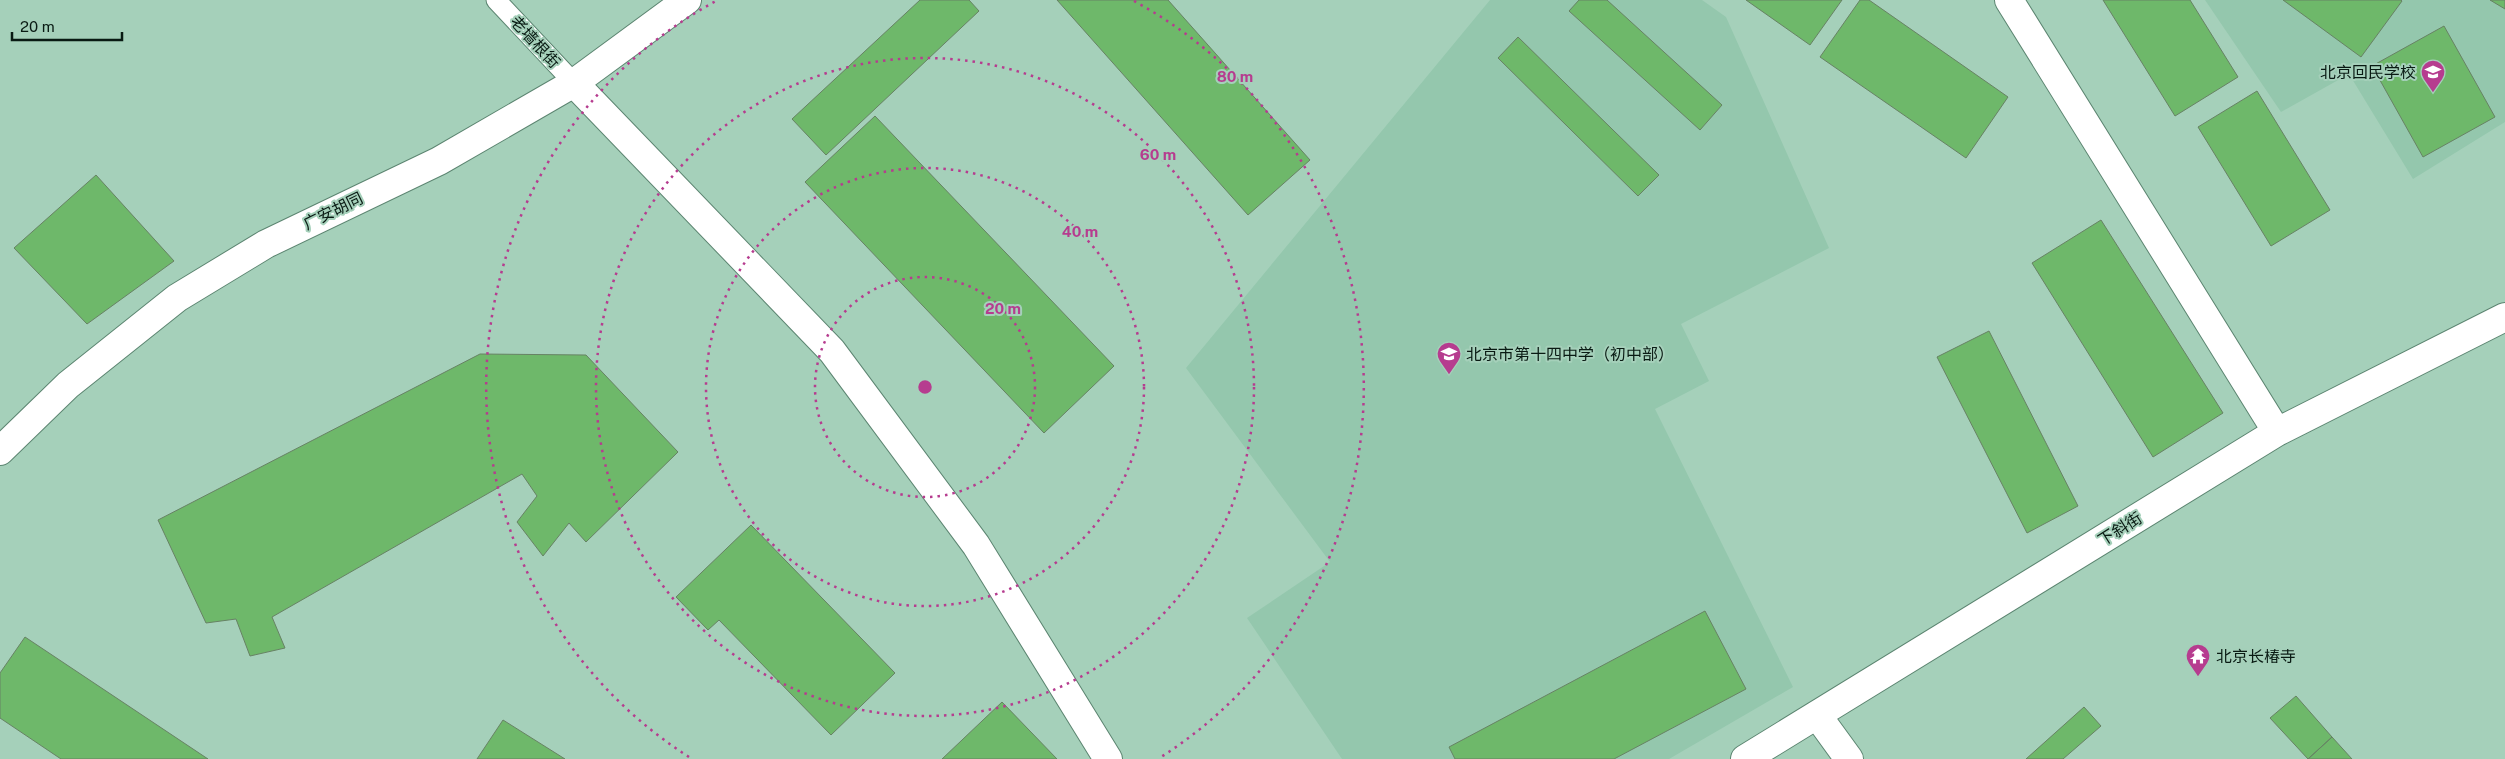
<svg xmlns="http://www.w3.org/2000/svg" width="2505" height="759" font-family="'Public Sans','Noto Sans SC',sans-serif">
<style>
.built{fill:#94c7ad}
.building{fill:#6eb86a;stroke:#678264}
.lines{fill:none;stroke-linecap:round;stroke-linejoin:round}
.lane-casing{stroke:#5c8571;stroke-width:21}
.street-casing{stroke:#5c8571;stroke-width:30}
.secondary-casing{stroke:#5c8571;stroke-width:30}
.lane{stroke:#fff;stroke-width:19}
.street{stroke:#fff;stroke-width:28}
.secondary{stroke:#fff;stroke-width:28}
.ring{fill:none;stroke:#b63c8f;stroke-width:2.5;stroke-dasharray:2.5 5}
.labels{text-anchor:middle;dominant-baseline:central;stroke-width:4;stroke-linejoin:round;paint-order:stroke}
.street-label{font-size:16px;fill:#091a13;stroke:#a5d0ba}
.poi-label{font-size:16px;fill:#091a13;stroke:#a5d0ba;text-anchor:start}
.centre{fill:#b63c8f;stroke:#a5d0ba;stroke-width:2.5}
.ring-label{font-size:15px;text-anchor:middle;font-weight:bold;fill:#b63c8f;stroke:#a5d0ba;stroke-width:4;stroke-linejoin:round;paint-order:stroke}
</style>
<rect width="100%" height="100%" fill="#a5d0ba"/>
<!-- built -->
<path class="built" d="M1490,0H1702L1726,17L1829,248L1681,324L1709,381L1655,409L1793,687L1669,759H1342L1247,618L1330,562L1186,368Z
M2205,0H2505V122L2413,179L2349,74L2281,112Z"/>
<!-- building -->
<path class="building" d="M920,0H969L979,11L826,155L792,119Z
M1057,0H1168L1310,160L1248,215Z
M1579,0H1607L1722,105L1700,130L1569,11Z
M1746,0H1842L1810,45Z
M1860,0H1869L2008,97L1966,158L1820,57Z
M2103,0H2190L2238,77L2175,116Z
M2283,0H2401L2402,1L2361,57Z
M2490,0H2505V9Z
M2444,26L2495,117L2423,157L2372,66Z
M1518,37L1659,175L1638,196L1498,58Z
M2257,91L2330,210L2271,246L2198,127Z
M875,116L1114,366L1044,433L805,182Z
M96,175L174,261L87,324L14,248Z
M2101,220L2223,413L2153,457L2032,263Z
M1989,331L2078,506L2027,533L1937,357Z
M480,354L586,355L678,452L586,542L569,523L543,556L517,522L537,496L522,474L272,617L285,648L250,656L236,619L206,623L158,520Z
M751,525L895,673L831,735L719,620L708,630L676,597Z
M1705,611L1746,689L1614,759H1455L1449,747Z
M25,637L208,759H61L0,718V673Z
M2296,696L2332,737L2308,759L2270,718Z
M1002,702L1057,759H942Z
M2084,707L2101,726L2063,759H2026Z
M503,720L565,759H477Z
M2332,737L2352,759H2308Z"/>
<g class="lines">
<defs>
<path id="lane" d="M496,0L574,83"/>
<path id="street" d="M2009,0L2277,432
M574,83L832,351L976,545L1108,759
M1817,715L1849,759
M1745,759L2277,432L2505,317"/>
<path id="secondary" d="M0,451L68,385L177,298L266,244L439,161L574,83L687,0"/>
</defs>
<!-- lane casing -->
<use href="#lane" class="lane-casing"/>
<!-- street casing -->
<use href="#street" class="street-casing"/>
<!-- secondary casing -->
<use href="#secondary" class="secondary-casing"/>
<!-- lane -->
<use href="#lane" class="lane"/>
<!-- street -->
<use href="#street" class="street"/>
<!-- secondary -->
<use href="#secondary" class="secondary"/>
</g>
<!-- distance rings -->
<g class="ring">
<circle cx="925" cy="387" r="110"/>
<circle cx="925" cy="387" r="219"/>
<circle cx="925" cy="387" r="329"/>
<path d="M689 757A439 439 0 0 1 716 1M1134 1A439 439 0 0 1 1161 757"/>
</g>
<!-- icons -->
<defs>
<symbol id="school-pin" viewBox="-11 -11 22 30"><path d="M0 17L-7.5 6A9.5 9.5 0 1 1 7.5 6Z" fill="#b63c8f" stroke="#a5d0ba"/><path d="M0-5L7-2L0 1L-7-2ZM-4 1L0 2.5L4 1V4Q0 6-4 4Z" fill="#fff"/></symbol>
<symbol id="temple-pin" viewBox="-11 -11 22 30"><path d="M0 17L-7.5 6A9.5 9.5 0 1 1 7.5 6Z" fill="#b63c8f" stroke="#a5d0ba"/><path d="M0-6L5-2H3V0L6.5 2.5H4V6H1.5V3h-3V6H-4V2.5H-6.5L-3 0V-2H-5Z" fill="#fff"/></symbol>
</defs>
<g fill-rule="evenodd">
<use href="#school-pin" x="2419" y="58" width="28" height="38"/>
<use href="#school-pin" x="1435" y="340" width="28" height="38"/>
<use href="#temple-pin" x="2184" y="642" width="28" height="38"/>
</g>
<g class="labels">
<!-- street labels -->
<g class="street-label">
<text transform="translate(535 42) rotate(47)">老墙根街</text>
<text transform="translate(333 211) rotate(-26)">广安胡同</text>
<text transform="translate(2120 529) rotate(-32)">下斜街</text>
</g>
<!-- poi labels -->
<g class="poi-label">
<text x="2416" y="72" text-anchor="end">北京回民学校</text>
<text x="1466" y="354">北京市第十四中学（初中部）</text>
<text x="2216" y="656">北京长椿寺</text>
</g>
</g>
<circle cx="925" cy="387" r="8" class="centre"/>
<g class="ring-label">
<text x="1235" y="82">80 m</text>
<text x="1158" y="160">60 m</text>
<text x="1080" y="237">40 m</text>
<text x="1003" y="314">20 m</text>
</g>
<!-- scale -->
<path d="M12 32v8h110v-8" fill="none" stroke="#091a13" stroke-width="2.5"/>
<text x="20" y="32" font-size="15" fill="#091a13" stroke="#a5d0ba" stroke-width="4" paint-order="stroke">20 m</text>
</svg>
